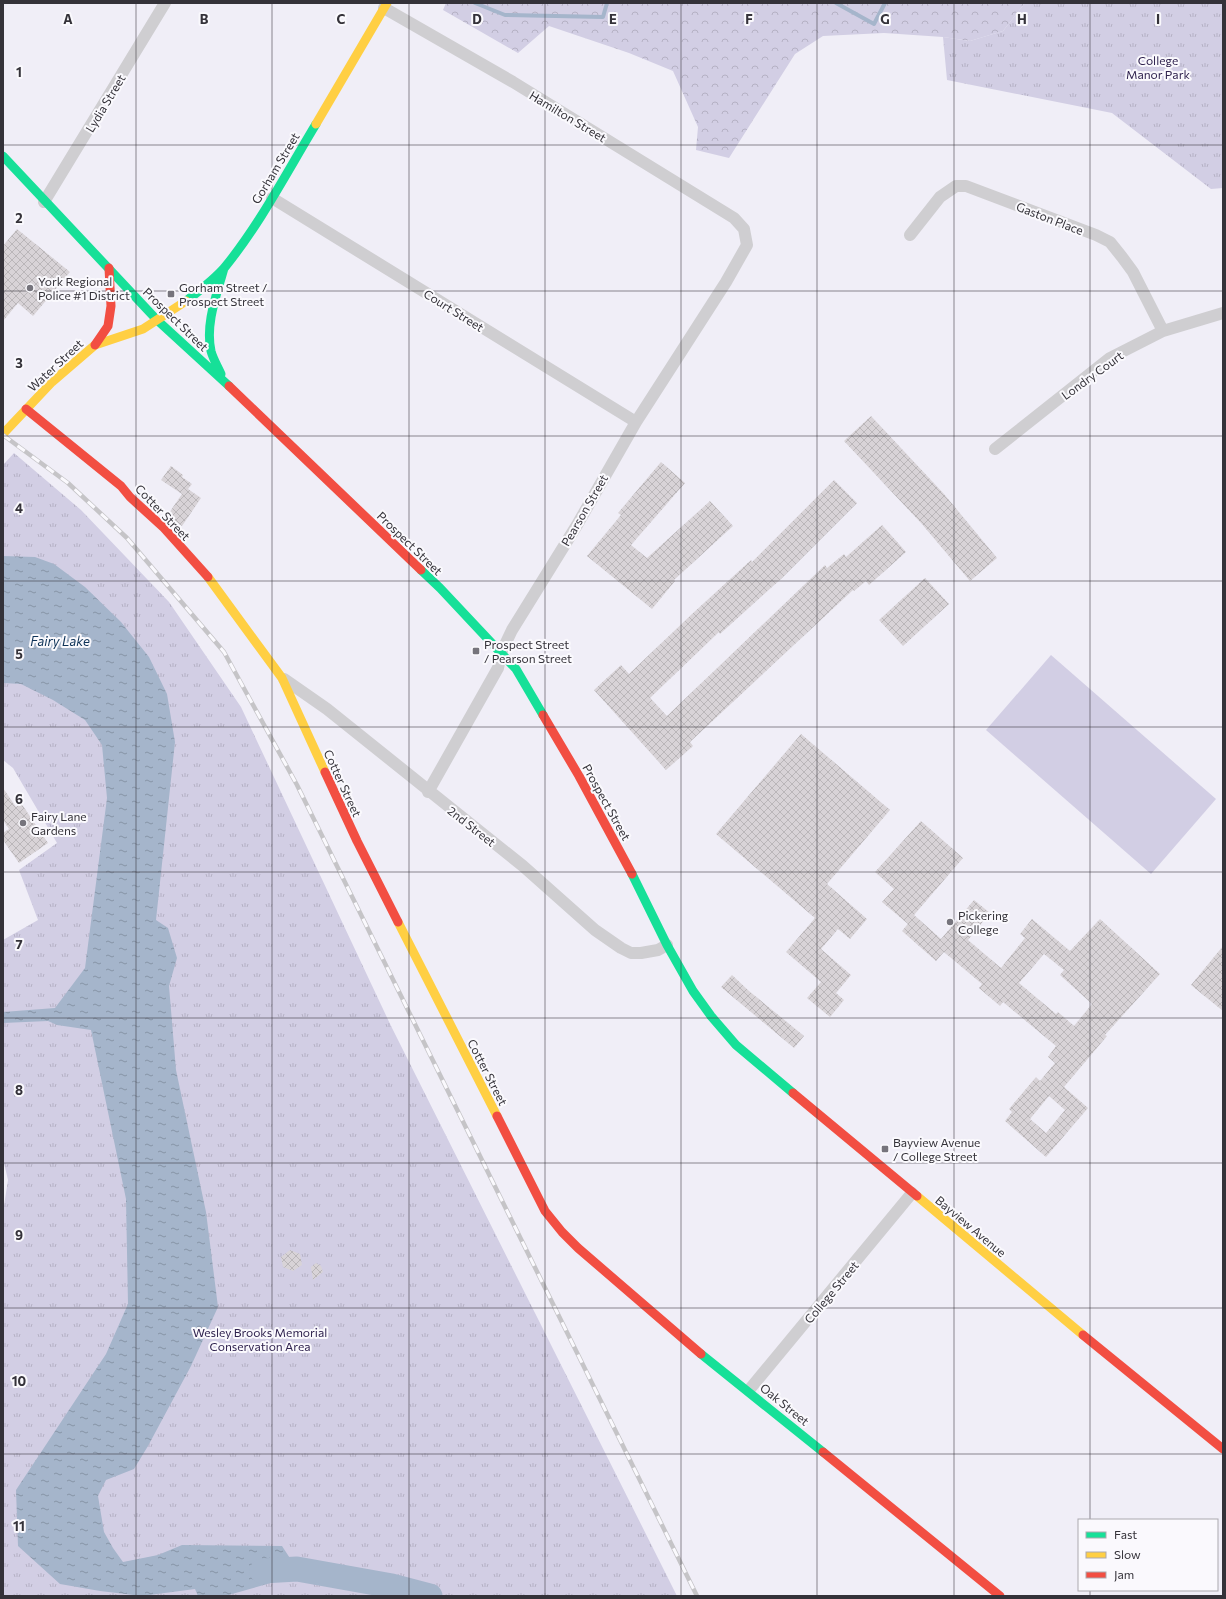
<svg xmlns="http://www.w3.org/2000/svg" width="1226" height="1599" font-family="Commissioner,sans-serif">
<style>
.green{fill:#d2cee4}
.forest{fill:url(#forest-crowns)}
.park{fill:url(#park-tufts)}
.water{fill:url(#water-ripples)}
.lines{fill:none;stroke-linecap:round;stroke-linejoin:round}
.stream{stroke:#a5b5cb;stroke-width:4}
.river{stroke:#a5b5cb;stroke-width:25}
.building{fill:url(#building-cross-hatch);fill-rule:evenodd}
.street{stroke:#cfced1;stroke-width:12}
.fast{stroke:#16e098;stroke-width:9}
.slow{stroke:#ffcf43;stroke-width:9}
.jam{stroke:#f24e42;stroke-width:9}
.rail-casing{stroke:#c5c4c7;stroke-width:4.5}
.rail{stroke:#faf9fd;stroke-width:3;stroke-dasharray:9;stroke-linecap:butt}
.grid{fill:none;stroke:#343239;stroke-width:1;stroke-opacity:0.55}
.poi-dot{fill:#76747c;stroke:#faf9fd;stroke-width:1.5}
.labels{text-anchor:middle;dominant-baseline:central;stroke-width:4;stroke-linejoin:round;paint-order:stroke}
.park-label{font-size:12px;fill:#2f224e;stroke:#faf9fd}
.street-label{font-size:12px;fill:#343239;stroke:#faf9fd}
.poi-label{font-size:12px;fill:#343239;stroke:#faf9fd;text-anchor:start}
.water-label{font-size:13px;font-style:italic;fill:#0d3257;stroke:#faf9fd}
.grid-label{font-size:13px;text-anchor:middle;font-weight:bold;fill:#343239;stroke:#faf9fd;stroke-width:4;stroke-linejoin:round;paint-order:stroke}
</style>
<defs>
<pattern id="forest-crowns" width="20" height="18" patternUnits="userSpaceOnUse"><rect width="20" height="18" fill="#d2cee4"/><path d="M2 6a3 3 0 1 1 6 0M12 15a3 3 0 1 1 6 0" fill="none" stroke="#b5b1c4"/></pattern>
<pattern id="park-tufts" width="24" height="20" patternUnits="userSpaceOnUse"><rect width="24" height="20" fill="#d2cee4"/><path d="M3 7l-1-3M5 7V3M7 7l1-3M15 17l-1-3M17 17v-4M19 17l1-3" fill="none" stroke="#b5b1c4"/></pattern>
<pattern id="water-ripples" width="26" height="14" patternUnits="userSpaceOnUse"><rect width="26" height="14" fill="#a5b5cb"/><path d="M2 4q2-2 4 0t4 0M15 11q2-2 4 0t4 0" fill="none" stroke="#8794a6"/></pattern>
<pattern id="building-cross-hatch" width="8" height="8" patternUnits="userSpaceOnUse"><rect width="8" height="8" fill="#d8d3d7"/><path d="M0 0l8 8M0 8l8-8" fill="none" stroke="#bab6b9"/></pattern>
</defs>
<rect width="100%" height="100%" fill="#f0eef7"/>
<!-- green -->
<path class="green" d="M1051,655L1216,799L1151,874L986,730Z"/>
<!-- forest -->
<path class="forest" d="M446,3H1025L1003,31L970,41L943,37L884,33L823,36L795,54L729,158L696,150L698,127L673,71L629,53L549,26L518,53L443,10Z"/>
<!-- park -->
<path class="park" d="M1025,3H1223V188L1211,189L1112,113L947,80L943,37L970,41L1003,31Z
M14,453L81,510L169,602L241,707L391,1026L677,1596H3V1212L8,1180L3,1159V940L38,920L19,870L57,843L13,768L3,760V465Z"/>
<!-- water -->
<path class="water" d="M3,556L35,557L54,564L85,587L121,622L149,657L167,694L175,742L156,920L168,928L177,958L169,986L176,1070L206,1212L218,1307L191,1366L148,1446L134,1469L106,1480L98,1496L104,1532L113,1548L123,1562L158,1555L182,1545L282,1546L297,1569L274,1582L225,1596H198L195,1589L142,1596L100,1591L60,1584L18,1546L16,1490L106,1354L128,1304L126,1199L91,1030L57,1025L48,1021L3,1023V1012L55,1008L85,968L107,798L102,745L85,720L53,700L21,684L3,683Z"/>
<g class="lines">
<!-- stream -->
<path class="stream" d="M475,3L505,15L603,17L607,3
M836,3L874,24L885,3"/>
<!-- river -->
<path class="river" d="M262,1571L297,1569L392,1586L430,1596"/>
</g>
<!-- building -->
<path class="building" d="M17,229L70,272L33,316L18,303L3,321V246Z
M871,416L944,494L997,558L970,581L921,523L844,441Z
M661,462L685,483L631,545L647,558L710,501L733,526L674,580L675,581L652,609L587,556L621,515L618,513Z
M171,466L183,475L182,477L192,484L188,489L201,498L182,526L167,516L182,494L161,480Z
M834,480L857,503L782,578L720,634L719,632L650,698L667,716L825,565L827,568L844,554L846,557L882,525L906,552L869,585L866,581L854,591L853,590L690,742L693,746L666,770L594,690L621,665L629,674L692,614L751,560L752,562Z
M925,578L949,604L903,646L879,620Z
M801,734L890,810L827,884L867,919L850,939L838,929L821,949L851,975L836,993L844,1000L830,1017L807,998L821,982L786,952L815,918L716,834Z
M3,788L16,807L21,803L48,843L19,863L3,840V833L9,829L3,820Z
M921,821L963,858L914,915L941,939L974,900L990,913L968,940L1001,968L1025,938L1020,934L1032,919L1070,951L1100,919L1160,974L1105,1035L1107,1036L1064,1087L1088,1108L1046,1157L1005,1121L1012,1112L1009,1109L1036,1077L1040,1081L1055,1063L1048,1057L1056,1046L1003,1002L1000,1006L979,988L982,984L944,952L936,961L902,931L908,924L882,902L894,889L875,872ZM1044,954L1064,970L1060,975L1092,1004L1074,1026L1058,1012L1056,1014L1019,983ZM1049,1096L1065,1110L1046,1133L1030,1119Z
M1223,946V1011L1191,985Z
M732,975L749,991L804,1036L794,1048L721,987Z
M290,1250L300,1254L302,1265L293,1271L283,1267L281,1257Z
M316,1263L321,1266L323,1272L313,1280L311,1267Z"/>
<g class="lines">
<!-- street -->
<path class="street" d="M384,8L513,82L734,218L744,229L747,245L726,282L636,422L577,525L512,630L501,653L498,668L428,792
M272,198L636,422
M44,202L165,3
M910,235L940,197L956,186H966L1096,235L1110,242L1122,257L1133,272L1163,331
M995,449L1110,358L1163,331L1223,313
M284,679L327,709L523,866L595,930L621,948L631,953H641L658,950L667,945
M749,1390L912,1193"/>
<!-- fast -->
<path class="fast" d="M3,156L157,320L229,386
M186,301C199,291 214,280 225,267C260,224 287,172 316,124
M221,374C218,367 213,359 211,351C205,324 217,294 224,268
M421,570L440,588L516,669L543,715
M632,874L667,945L693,991L711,1016L736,1045L793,1093
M701,1354L823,1452"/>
<!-- slow -->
<path class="slow" d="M316,124L387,3
M3,434L52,382L95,345L143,329L186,301
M208,577L282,678L325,772
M398,922L497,1116
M917,1196L1083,1335"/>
<!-- jam -->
<path class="jam" d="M95,345L108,326L111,306L109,268
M229,386L421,570
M26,409L121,486L130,497L164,528L208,577
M543,715L579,776L632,874
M325,772L357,841L398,922
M793,1093L917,1196
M497,1116L545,1211L562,1232L578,1248L701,1354
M1083,1335L1223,1449
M823,1452L1000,1596"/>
<defs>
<path id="rail" d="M3,435L68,483L127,538L224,652L297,785L697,1596"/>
</defs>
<!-- rail casing -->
<use href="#rail" class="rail-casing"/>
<!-- rail -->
<use href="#rail" class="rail"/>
</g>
<!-- grid -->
<path class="grid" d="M136,3V1596M272,3V1596M409,3V1596M545,3V1596M681,3V1596M817,3V1596M954,3V1596M1090,3V1520M3,145H1223M3,291H1223M3,436H1223M3,581H1223M3,727H1223M3,872H1223M3,1018H1223M3,1163H1223M3,1308H1223M3,1454H1223M1090,1590V1596"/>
<!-- markers -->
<g class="poi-dot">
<circle cx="30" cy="288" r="4"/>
<rect x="167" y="290" width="8" height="8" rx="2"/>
<rect x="472" y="647" width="8" height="8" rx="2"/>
<circle cx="23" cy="823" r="4"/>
<circle cx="950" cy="922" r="4"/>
<rect x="881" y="1145" width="8" height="8" rx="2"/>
</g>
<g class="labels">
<!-- park labels -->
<g class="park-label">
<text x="1158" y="60">College<tspan x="1158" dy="14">Manor Park</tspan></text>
<text x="260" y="1332">Wesley Brooks Memorial<tspan x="260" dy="14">Conservation Area</tspan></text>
</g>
<!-- street labels -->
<g class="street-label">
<text transform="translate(105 103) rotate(-59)">Lydia Street</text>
<text transform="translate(568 116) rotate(31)">Hamilton Street</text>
<text transform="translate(275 168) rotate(-59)">Gorham Street</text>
<text transform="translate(1050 218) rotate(21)">Gaston Place</text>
<text transform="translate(454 310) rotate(32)">Court Street</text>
<text transform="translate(176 319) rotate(44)">Prospect Street</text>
<text transform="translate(55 365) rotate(-43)">Water Street</text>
<text transform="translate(1092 375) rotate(-36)">Londry Court</text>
<text transform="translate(584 510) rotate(-60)">Pearson Street</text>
<text transform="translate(163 512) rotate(46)">Cotter Street</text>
<text transform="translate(410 543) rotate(44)">Prospect Street</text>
<text transform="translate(343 783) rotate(65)">Cotter Street</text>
<text transform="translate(607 802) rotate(61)">Prospect Street</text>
<text transform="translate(472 826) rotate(38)">2nd Street</text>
<text transform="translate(488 1072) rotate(63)">Cotter Street</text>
<text transform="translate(971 1226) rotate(40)">Bayview Avenue</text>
<text transform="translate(831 1292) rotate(-50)">College Street</text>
<text transform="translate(785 1404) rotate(39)">Oak Street</text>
</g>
<!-- poi labels -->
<g class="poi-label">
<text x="38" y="281">York Regional<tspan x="38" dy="14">Police #1 District</tspan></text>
<text x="179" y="287">Gorham Street /<tspan x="179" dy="14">Prospect Street</tspan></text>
<text x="484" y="644">Prospect Street<tspan x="484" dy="14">/ Pearson Street</tspan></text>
<text x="31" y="816">Fairy Lane<tspan x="31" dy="14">Gardens</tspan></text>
<text x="958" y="915">Pickering<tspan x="958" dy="14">College</tspan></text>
<text x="893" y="1142">Bayview Avenue<tspan x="893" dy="14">/ College Street</tspan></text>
</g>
<!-- water labels -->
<g class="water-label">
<text x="60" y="641">Fairy Lake</text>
</g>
</g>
<g class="grid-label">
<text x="68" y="24">A</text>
<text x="204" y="24">B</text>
<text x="341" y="24">C</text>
<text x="477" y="24">D</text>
<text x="613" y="24">E</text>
<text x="749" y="24">F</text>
<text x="885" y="24">G</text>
<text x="1022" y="24">H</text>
<text x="1158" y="24">I</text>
<text x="19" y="77">1</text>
<text x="19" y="223">2</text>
<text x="19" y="368">3</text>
<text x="19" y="513">4</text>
<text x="19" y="659">5</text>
<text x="19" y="804">6</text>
<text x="19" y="949">7</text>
<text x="19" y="1095">8</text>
<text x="19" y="1240">9</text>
<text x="19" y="1386">10</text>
<text x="19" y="1531">11</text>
</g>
<!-- border -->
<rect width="1226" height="1599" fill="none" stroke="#343239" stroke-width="8"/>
<!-- legend -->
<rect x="1078" y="1519" width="140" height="72" fill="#faf9fd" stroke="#aba9af"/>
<rect x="1086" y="1532" width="20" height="6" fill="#16e098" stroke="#aba9af"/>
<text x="1114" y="1539" font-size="12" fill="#343239">Fast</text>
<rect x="1086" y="1552" width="20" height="6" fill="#ffcf43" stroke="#aba9af"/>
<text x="1114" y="1559" font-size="12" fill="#343239">Slow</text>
<rect x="1086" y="1572" width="20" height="6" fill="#f24e42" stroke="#aba9af"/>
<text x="1114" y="1579" font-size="12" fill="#343239">Jam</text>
</svg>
